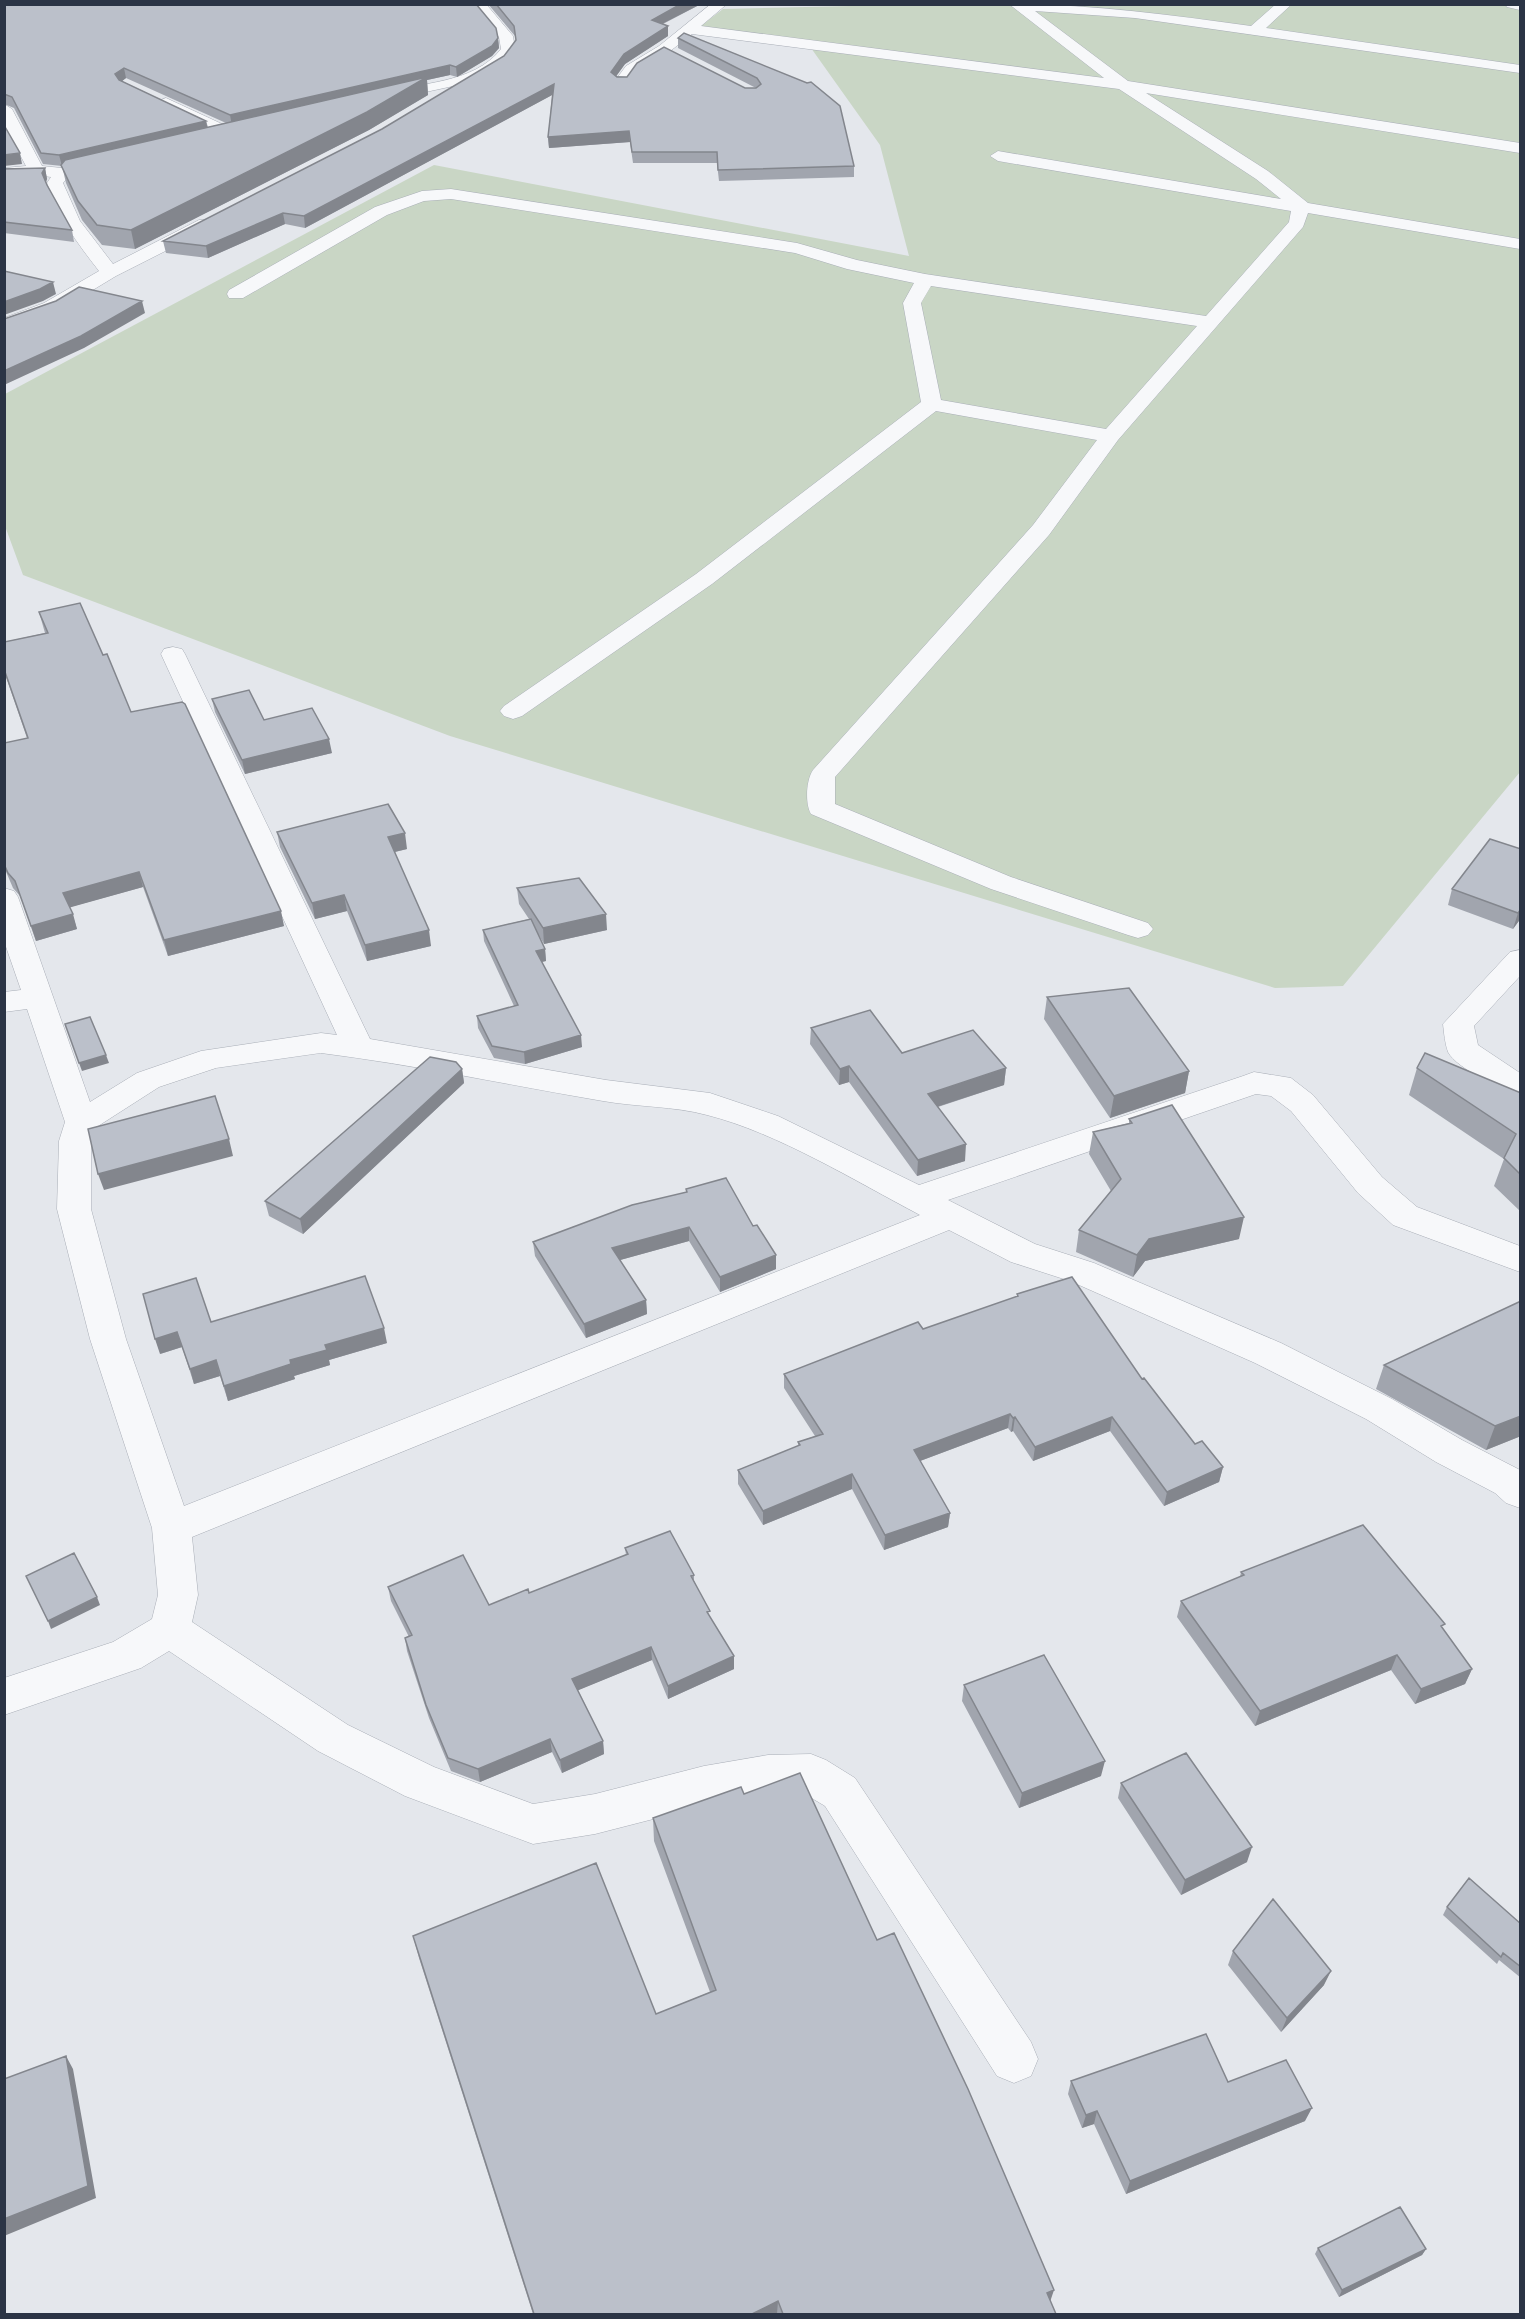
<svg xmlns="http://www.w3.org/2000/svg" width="1525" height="2319" font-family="'Source Sans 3',sans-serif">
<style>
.green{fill:#c9d6c5}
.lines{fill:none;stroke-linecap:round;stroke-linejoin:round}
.minor-casing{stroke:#a9aeb7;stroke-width:1}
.minor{fill:#f7f8fa;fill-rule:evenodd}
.wall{fill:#a1a5ae;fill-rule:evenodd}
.shaded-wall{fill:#83868d}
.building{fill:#bbc0ca;stroke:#83868d;stroke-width:1.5}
</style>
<rect width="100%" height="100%" fill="#e4e7ec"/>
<!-- green -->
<path class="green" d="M937,4L1520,5V772L1343,986L1275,988L450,736L23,575L5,526V394L434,165L909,256L880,145L811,48L694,31L723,9Z"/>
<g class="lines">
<defs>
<path id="minor" d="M471,4H486L513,36L515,49L504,64L469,86L464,88L458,85L384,101L379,99L376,96L379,93C418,83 474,84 501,49L499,37Z
M711,4H727L701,26L1104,78L1009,4C1091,4 1170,15 1251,26L1276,4H1292L1266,28L1520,65V73L1135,18L1035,11L1128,81L1520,143V153L1146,93L1268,171L1308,203L1520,239V249L1308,213L1303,227L1118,440L1049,535L835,777V804L1011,877L1148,923L1153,929L1148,935L1138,938L1128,935L991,889L811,814C805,804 806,780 813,770L1033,525L1097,440L936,411L712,584L522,716L513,719L504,716L500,711L504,706L696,574L921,402L903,303L914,283L847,269L795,253L451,199L424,201L387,215L243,298H229L227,294L229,290L375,207L422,191L451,189L797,243L857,260L925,274L1206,316L1289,222L1291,211L998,161L990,156L998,151L1281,199L1256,179L1119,89L692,34L669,52L636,72L627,85H617L614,82L626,66L659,46ZM931,286L1197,326L1106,429L941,400L921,303Z
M1505,4H1520V10L1507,7Z
M166,98L235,130L237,133L229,138L223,136L161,106L158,103L161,100Z
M4,104L12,109L42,166L62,168L106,158L114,163L112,167L68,177L63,183L80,221L113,264L199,220H211L214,224L211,228L116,276L58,311L4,331V318L44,303L99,271C77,243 58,217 47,183L51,177L36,175L4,178V168L26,166L4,125Z
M173,647L182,649L185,654L370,1039L606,1080L710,1093L778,1116L919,1185L1243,1076L1254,1072L1291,1078L1313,1095L1382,1177L1417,1207L1520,1246V1272L1393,1225L1358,1193L1291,1111L1271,1096L1256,1094L948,1200L1035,1244L1094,1263L1281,1343L1392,1399L1462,1440L1520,1470V1508L1506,1503L1495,1493L1436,1462L1366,1419L1255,1363L1070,1281L1011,1262L949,1230L192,1537L198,1595L192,1622L348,1725L434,1767L533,1804L595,1794L704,1766L768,1755L811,1754L826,1760L855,1778L1031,2042L1038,2059L1031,2076L1014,2083L997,2076L825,1806L805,1794L768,1795L704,1806L595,1834L533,1844L405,1796L318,1751L169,1651L141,1668L4,1715V1678L113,1642L152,1619L158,1595L152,1528L90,1339L57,1209L59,1141L65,1122L27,1009L4,1012V992L21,990L4,941V888L14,891L18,897L90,1102L137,1073L201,1051L321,1033L337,1035L161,654L164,649ZM321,1053C416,1065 509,1085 603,1101C637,1107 674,1106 707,1115C778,1133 855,1181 920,1215L184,1506L126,1339L91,1209V1141L95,1128L159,1087L216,1068Z
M1520,950V976L1474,1026L1478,1045L1520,1073V1095C1502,1089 1457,1069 1448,1052C1445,1044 1444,1033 1443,1024L1510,952Z"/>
</defs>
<!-- minor casing -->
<use href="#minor" class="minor-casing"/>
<!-- minor -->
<use href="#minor" class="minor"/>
</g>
<!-- wall -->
<path class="wall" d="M4,4L498,38L499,48L492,56L457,77L450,75L427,80L428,95L369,130L135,249L102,245L82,220L66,183L62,166L43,164L14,108L4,104ZM126,78L226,123L208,127L206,121L122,81Z
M488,4H701L663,24L668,26V36L625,64L616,76L745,88H756L678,48V38L807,83L854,166V177L719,181L717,163H633L630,142L549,148L548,137L552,95L305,228L285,224L208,258L166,253L163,241L382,129L504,56L516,41L515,36Z
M4,168H45L47,179L46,182L47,185L72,230L74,242L4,233Z
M39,612L103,655L131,712L284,926L168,956L143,887L70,907L77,929L36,941L20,896L13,888L4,867V744L27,738L4,671V642L45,633Z
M212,699L264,720L332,753L245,774L215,712Z
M277,832L407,849L395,852L431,946L367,961L347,911L315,919L280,847Z
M1521,849V918L1513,929L1448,905L1452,889Z
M517,888L607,930L544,944L537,932L545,949L546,961L541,962L582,1047L525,1064L494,1058L478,1028L477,1016L514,1006L484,941L483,930L529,919L519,904Z
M1047,997L1189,1071L1185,1093L1110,1118L1044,1019Z
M811,1028L902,1053L1006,1068L1004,1085L938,1107L965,1161L917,1176L849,1082L839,1085L810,1044Z
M1417,1068L1521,1093V1212L1494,1186L1504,1159L1409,1095Z
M462,1069L464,1083L303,1234L269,1216L265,1201Z
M1129,1119L1239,1239L1145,1261L1133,1277L1076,1252L1079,1230L1111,1191L1089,1154L1093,1132L1129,1123Z
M686,1189L776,1269L720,1292L689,1241L620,1260L646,1300L647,1314L586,1338L535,1256L533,1242L686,1192Z
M1017,1294L1142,1379L1195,1444L1223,1467L1219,1482L1164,1506L1110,1431L1033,1461L1013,1431L1011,1432L1008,1428L920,1461L950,1513L948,1527L884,1550L852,1489L763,1525L738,1484V1470L798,1446V1442L815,1436L784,1388V1374L923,1329L1017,1297Z
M1521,1301V1436L1486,1450L1376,1389L1384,1365Z
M211,1322L387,1343L329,1360L330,1365L294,1376L295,1379L228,1401L220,1376L194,1384L182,1347L160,1354Z
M625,1548L694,1575V1581L710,1617L734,1656V1669L668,1699L652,1660L578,1690L603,1741L604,1754L562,1773L552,1752L480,1782L451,1771L429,1718L407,1651L405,1638L409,1637L391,1601L388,1587L489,1605L529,1593L626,1555Z
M1241,1572L1443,1629L1472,1669L1465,1684L1415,1704L1391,1670L1255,1726L1177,1617L1181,1601L1240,1577Z
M964,1685L1101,1776L1019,1808L962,1701Z
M1121,1783L1247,1862L1181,1895L1118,1798Z
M744,1794L877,1940L1056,2314H533L419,1958L413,1936L656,2014L710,1992L654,1841L653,1818Z
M1447,1907L1521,1927V1978L1499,1960L1497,1964L1443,1915Z
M1233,1951L1324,1985L1281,2032L1228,1965Z
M1071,2081L1228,2082L1305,2121L1126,2194L1094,2124L1082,2128L1068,2094Z
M1318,2248L1426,2249L1422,2255L1339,2297L1315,2254Z"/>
<!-- shaded-wall -->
<path class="shaded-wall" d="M682,4H701L652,29V20Z
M668,26V36L625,64L612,82L611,72L624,54Z
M498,38L499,48L492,56L457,77L456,67Z
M450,65V75L427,80L428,95L369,130L135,249L131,230L232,126L230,115Z
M124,68L126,78L117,85L115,74Z
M554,84V94L305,228L304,216Z
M206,121L208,131L62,166L59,155Z
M629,131L630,142L549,148L548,137Z
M20,153L22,164L4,166V155Z
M45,168L47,179L45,184L42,173Z
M283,213L285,224L208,258L206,246Z
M53,282L56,294L43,301L4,315V302Z
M142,301L145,313L84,348L4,385V371Z
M329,739L332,753L245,774L242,760Z
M405,833L407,849L390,853L388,837Z
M139,872L143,887L68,908L63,893Z
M344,895L347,911L315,919L312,903Z
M1521,909V918L1513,929L1518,913Z
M281,911L284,926L168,956L164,940Z
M73,914L77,929L36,941L31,926Z
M606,914L607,930L544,944L543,928Z
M429,930L431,946L367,961L365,945Z
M545,949L546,961L537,963L536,951Z
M581,1035L582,1047L525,1064L524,1052Z
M106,1055L109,1063L82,1071L79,1063Z
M849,1066V1082L839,1085L840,1069Z
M1006,1068L1004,1085L927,1110L928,1094Z
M462,1069L464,1083L303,1234L300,1219Z
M1189,1071L1185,1093L1110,1118L1114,1096Z
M229,1139L233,1156L104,1190L98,1174Z
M966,1144L965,1161L917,1176L918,1160Z
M1244,1217L1239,1239L1145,1261L1133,1277L1137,1255L1149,1239Z
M689,1227V1241L613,1262L612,1248Z
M776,1255V1269L720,1292V1277Z
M646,1300L647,1314L586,1338L584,1324Z
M384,1328L387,1343L329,1360L330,1365L294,1376L295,1379L228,1401L224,1386L290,1360L325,1345Z
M177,1332L182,1347L160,1354L155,1339Z
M216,1360L220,1376L194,1384L190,1369Z
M1010,1414L1008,1428L912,1464L914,1450Z
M1521,1416V1436L1486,1450L1495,1426Z
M1015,1417L1013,1431L1011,1432L1013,1418Z
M1112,1417L1110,1431L1033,1461L1035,1447Z
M1223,1467L1219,1482L1164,1506L1167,1492Z
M852,1474V1489L763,1525V1511Z
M950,1513L948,1527L884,1550L885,1535Z
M97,1597L100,1605L51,1629L48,1621Z
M651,1647L652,1660L574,1692L572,1679Z
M1397,1655L1391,1670L1255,1726L1260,1711Z
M734,1656V1669L668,1699V1686Z
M1472,1669L1465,1684L1415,1704L1421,1689Z
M550,1739L552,1752L480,1782L478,1769Z
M603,1741L604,1754L562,1773L560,1760Z
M1105,1761L1101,1776L1019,1808L1022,1793Z
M1252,1847L1247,1862L1181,1895L1185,1880Z
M1331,1971L1324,1985L1281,2032L1287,2018Z
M66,2056L73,2069L96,2198L4,2236V2219Z
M1312,2108L1305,2121L1126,2194L1130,2181Z
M1097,2111L1094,2124L1082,2128L1086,2115Z
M1426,2249L1422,2255L1339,2297L1342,2290Z
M1054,2290L1048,2308L1047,2293Z
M778,2301L777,2314H752Z"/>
<!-- building -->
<path class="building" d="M4,4H476L496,28L498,38L492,46L456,67L450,65L230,115L124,68L115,74L119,80L206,121L59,155L41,153L12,97L4,94Z
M496,4H681L652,20L668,26L624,54L611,72L617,77H627L637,63L664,47L745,88H756L761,84L757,78L678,38L684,33L807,83L811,82L840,106L854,166L718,170L717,152H632L629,131L548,137L554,84L304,216L283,213L206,246L163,241L382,129L504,56L516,40L514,26Z
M427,77L367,112L131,230L97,225L78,201L61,165L65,160Z
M4,125L20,153L4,155Z
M45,168L42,173L47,185L72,230L4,222V169Z
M4,271L53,282L40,289L4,302Z
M79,287L142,301L81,336L4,371V319L56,301Z
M80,603L103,655L107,654L131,712L182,702L185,704L281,911L164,940L139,872L63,893L73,914L31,926L15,881L8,873L4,864V743L28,738L4,669V642L48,633L39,612Z
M249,690L264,720L312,708L329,739L242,760L212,699Z
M388,804L405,833L388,837L429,930L365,945L344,895L312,903L277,832Z
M1490,839L1521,849V909L1518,913L1452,889Z
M579,878L606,914L543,928L517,888Z
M531,919L545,949L536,951L581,1035L524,1052L492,1046L477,1016L518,1005L483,930Z
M1129,988L1189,1071L1114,1096L1047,997Z
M870,1010L902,1053L973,1030L1006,1068L928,1094L966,1144L918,1160L849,1066L840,1069L811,1028Z
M90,1017L106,1055L79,1063L65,1024Z
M1425,1053L1521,1093V1175L1504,1158L1516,1134L1417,1068Z
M430,1057L456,1062L462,1069L300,1219L265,1201Z
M215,1096L229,1139L98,1174L88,1129Z
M1172,1105L1244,1217L1149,1239L1137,1255L1079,1230L1121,1179L1093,1132L1132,1123L1129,1119Z
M726,1178L753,1226L757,1225L776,1255L720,1277L689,1227L612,1248L646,1300L584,1324L533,1242L632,1205L687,1192L686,1189Z
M365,1276L384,1328L325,1345L327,1350L290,1360L291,1364L224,1386L216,1360L190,1369L177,1332L155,1339L143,1294L196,1278L211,1322Z
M1072,1277L1142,1379L1144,1378L1195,1444L1202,1441L1223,1467L1167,1492L1112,1417L1035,1447L1015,1417L1013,1418L1010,1414L914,1450L950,1513L885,1535L852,1474L763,1511L738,1470L800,1445L798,1442L823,1434L784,1374L918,1322L923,1329L1018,1296L1017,1294Z
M1521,1301V1416L1495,1426L1384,1365Z
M1363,1525L1445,1624L1441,1626L1472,1669L1421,1689L1397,1655L1260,1711L1181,1601L1244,1575L1241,1572Z
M670,1531L694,1575L691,1576L710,1611L707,1612L734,1656L668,1686L651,1647L572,1679L603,1741L560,1760L550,1739L478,1769L448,1758L426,1705L405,1638L412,1635L388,1587L463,1555L489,1605L528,1589L529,1593L628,1554L625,1548Z
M74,1553L97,1597L48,1621L26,1576Z
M1044,1655L1105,1761L1022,1793L964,1685Z
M1186,1753L1252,1847L1185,1880L1121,1783Z
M800,1773L877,1940L894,1933L968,2089L1054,2290L1047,2293L1056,2314H783L778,2301L752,2314H534L413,1936L596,1863L656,2014L716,1990L653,1818L741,1787L744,1794Z
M1469,1878L1521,1924V1967L1503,1953L1501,1957L1447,1907Z
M1273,1899L1331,1971L1287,2018L1233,1951Z
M1206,2034L1228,2082L1286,2060L1312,2108L1130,2181L1097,2111L1086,2115L1071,2081Z
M66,2056L88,2186L4,2219V2079Z
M1400,2207L1426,2249L1342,2290L1318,2248Z"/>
<!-- border -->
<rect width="1525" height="2319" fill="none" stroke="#2b3445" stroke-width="12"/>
</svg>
